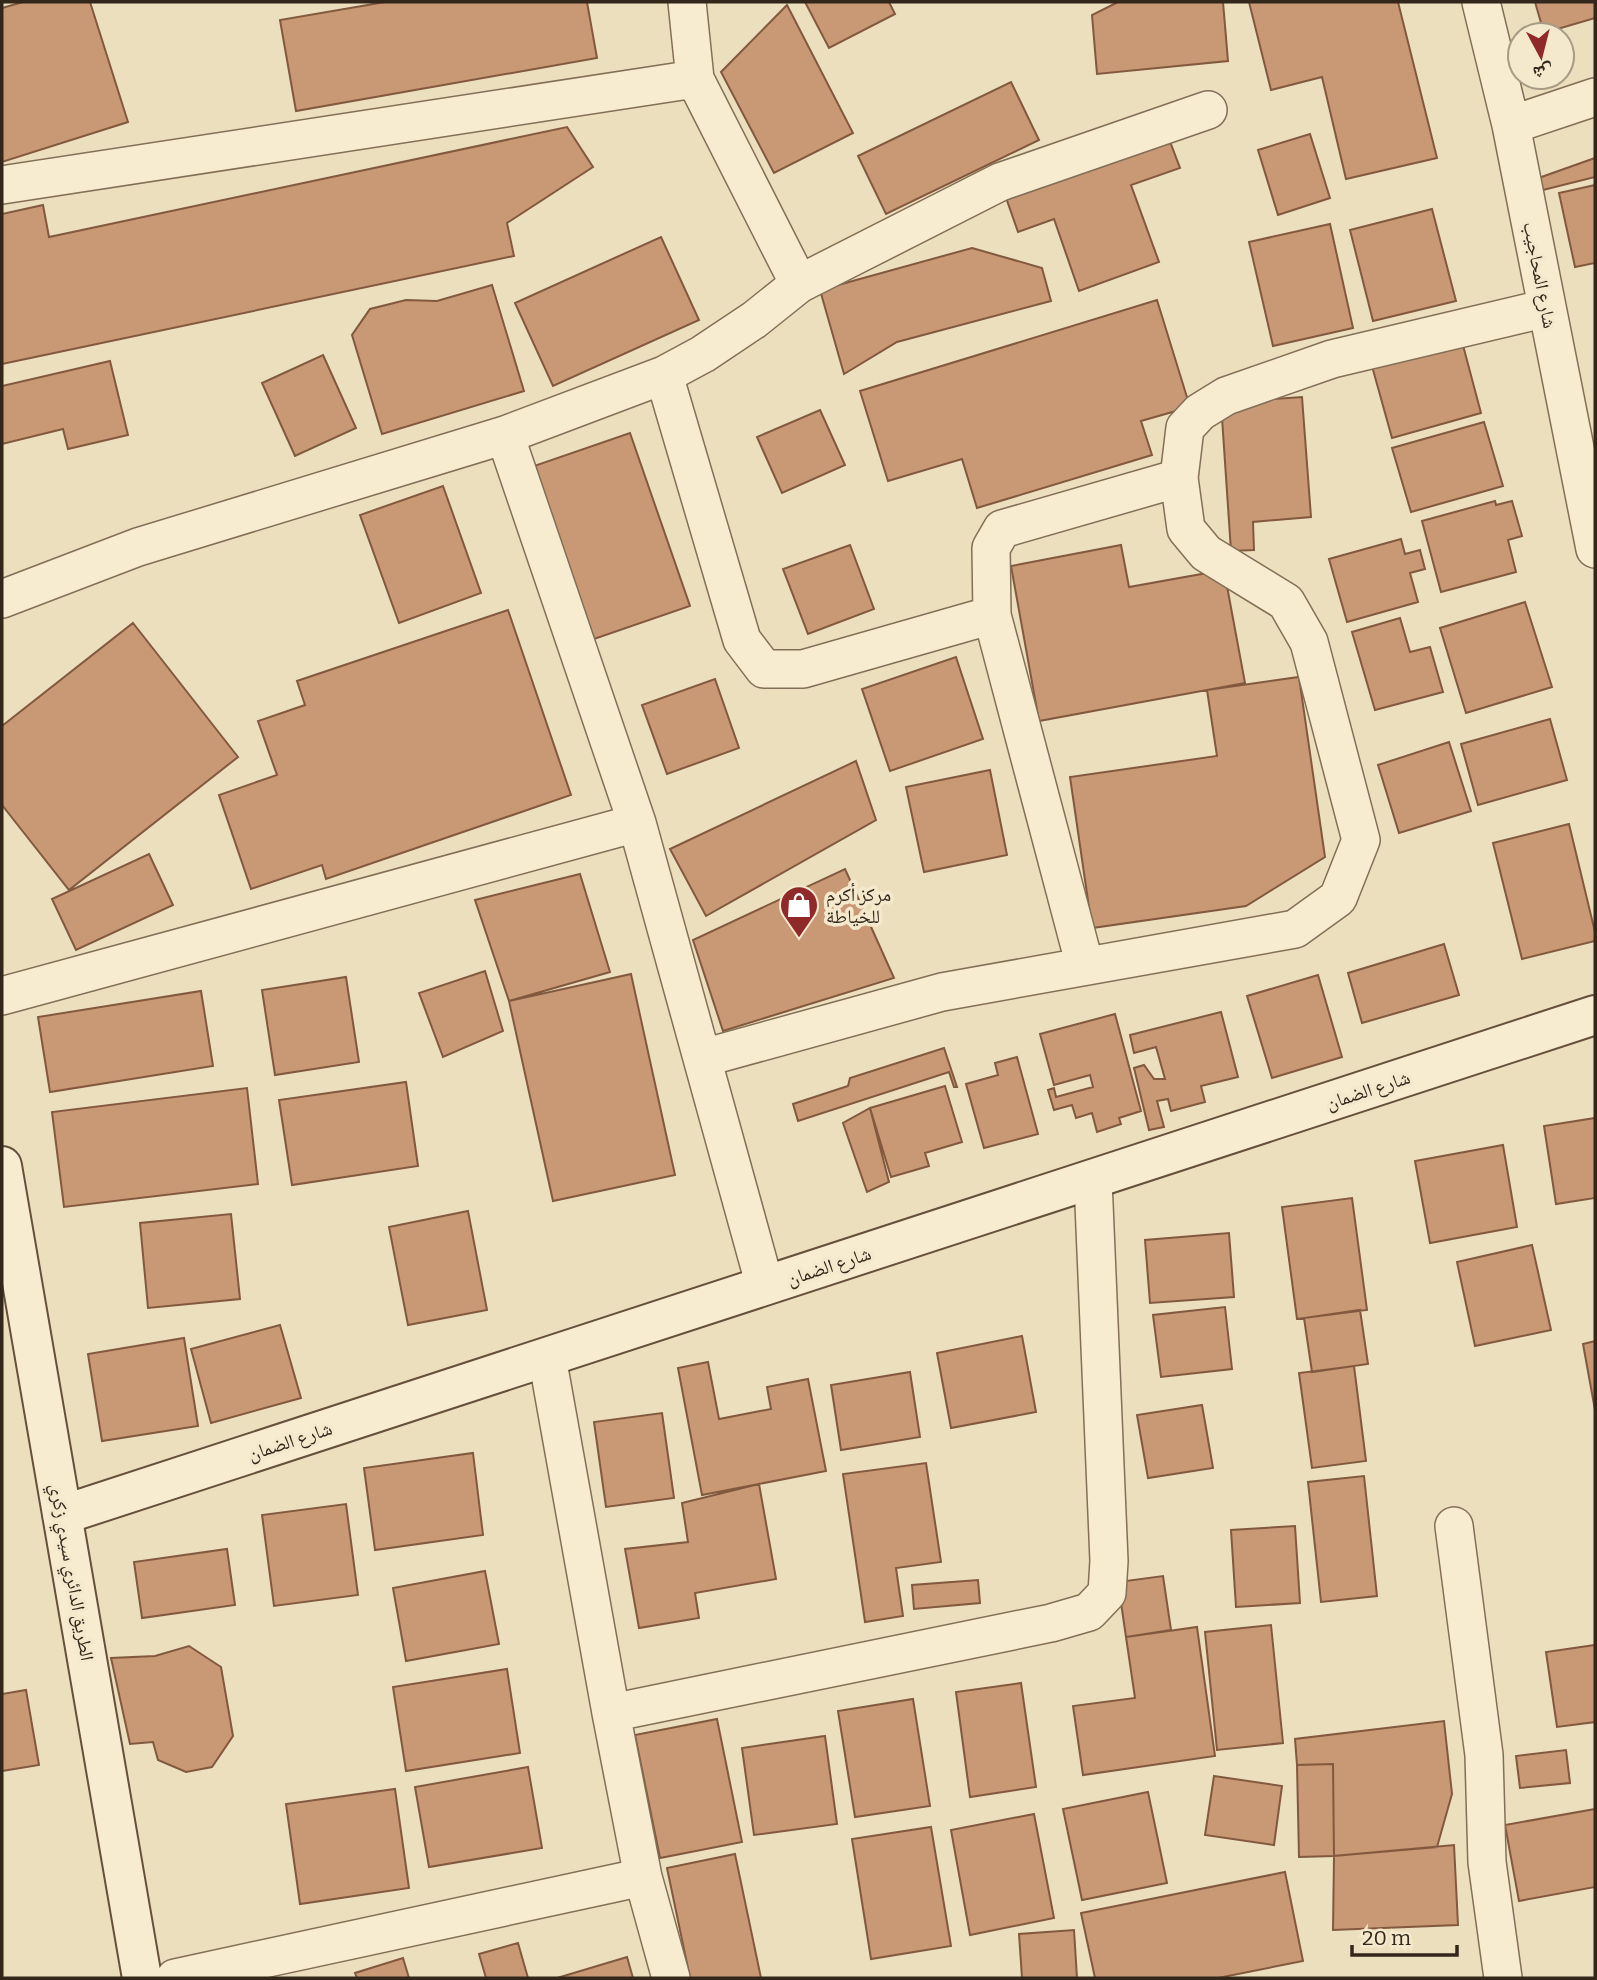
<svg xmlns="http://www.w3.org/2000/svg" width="1597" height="1980" font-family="Bitter,'Noto Naskh Arabic',serif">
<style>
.building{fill:#c99874;stroke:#82593e;stroke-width:2}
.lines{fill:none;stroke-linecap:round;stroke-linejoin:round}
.street-casing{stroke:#836f57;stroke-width:40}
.secondary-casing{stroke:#65503b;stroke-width:42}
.street{stroke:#f7ecd0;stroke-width:37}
.secondary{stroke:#f7ecd0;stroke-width:38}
.labels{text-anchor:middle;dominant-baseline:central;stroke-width:7;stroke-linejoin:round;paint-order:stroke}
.street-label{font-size:19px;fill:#33271c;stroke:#f4e9cd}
.poi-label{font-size:19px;fill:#33271c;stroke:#f4e9cd;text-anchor:start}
</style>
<rect width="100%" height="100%" fill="#ecdfbe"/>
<!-- building -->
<path class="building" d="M23,2H90L128,122L2,162V8Z
M385,2H587L597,58L296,111L280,20Z
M805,2H889L895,14L829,48Z
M1118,2H1223L1228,61L1097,74L1092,15Z
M1249,2H1398L1437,158L1346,179L1322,77L1271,90Z
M1535,2H1595V18L1544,33Z
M787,5L853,133L774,173L721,72Z
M1011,82L1039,140L886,214L858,156Z
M567,127L593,167L507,223L514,256L2,364V214L43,205L49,237Z
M1166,131L1180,168L1131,185L1159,262L1079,291L1054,219L1018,232L1003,189Z
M1310,134L1330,198L1278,215L1258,150Z
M1595,158V177L1535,192L1533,180Z
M1595,185V263L1575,267L1559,193Z
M1432,209L1456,301L1373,321L1350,230Z
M1330,224L1353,328L1273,346L1249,242Z
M661,237L699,320L553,386L515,303Z
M972,248L1042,268L1051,301L897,342L844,374L820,290Z
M492,285L524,391L382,434L352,335L370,309L406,300L437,301Z
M1157,300L1190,407L1141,421L1152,455L977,508L962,459L888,481L860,391Z
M1460,334L1481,413L1392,438L1370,359Z
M323,355L356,428L295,456L262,383Z
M110,361L128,435L68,449L63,429L2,444V386Z
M1302,397L1311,517L1253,522L1254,550L1231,551L1221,403Z
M820,410L845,465L782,493L757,437Z
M1484,422L1503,486L1411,512L1392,448Z
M630,433L690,606L594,639L534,466Z
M443,486L481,593L399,623L360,515Z
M1495,501L1496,505L1512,501L1522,536L1508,540L1516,572L1441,592L1422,521Z
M1401,539L1405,554L1420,550L1425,569L1410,573L1418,602L1347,622L1329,559Z
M850,545L874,609L808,634L783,569Z
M1121,545L1129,587L1224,570L1245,683L1039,721L1011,566Z
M1525,602L1552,687L1466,713L1440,628Z
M508,610L571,795L326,879L322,865L251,889L219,795L277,775L258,721L305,705L297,681Z
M1400,618L1410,652L1430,647L1443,692L1375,710L1352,632Z
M133,623L238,757L69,890L2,805V726Z
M956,657L983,739L890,771L862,689Z
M1299,677L1325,857L1246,906L1092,928L1070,777L1217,756L1207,690Z
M715,679L739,748L667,774L642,705Z
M1550,719L1567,780L1478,805L1461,744Z
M1449,742L1471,811L1399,833L1378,765Z
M856,761L876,820L706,916L670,849Z
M990,770L1007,855L924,872L906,787Z
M1569,824L1595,932V941L1522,959L1493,843Z
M149,854L173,905L76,950L52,899Z
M845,869L894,978L723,1031L693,940Z
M580,874L610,972L509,1001L475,900Z
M1444,944L1459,995L1362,1023L1348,973Z
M485,971L503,1031L443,1057L419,993Z
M631,974L675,1175L553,1201L509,1001Z
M1318,975L1342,1057L1272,1078L1247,996Z
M346,977L359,1062L275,1075L262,990Z
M201,991L213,1066L50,1092L38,1017Z
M1221,1012L1238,1077L1201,1086L1205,1102L1171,1111L1168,1099L1157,1101L1164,1127L1149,1130L1134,1068L1144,1065L1154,1079H1165L1156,1047L1134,1053L1130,1035Z
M1115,1014L1141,1111L1119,1118L1121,1124L1097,1132L1092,1113L1076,1118L1072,1105L1054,1110L1048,1090L1054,1088L1056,1097L1093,1087L1090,1075L1054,1085L1040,1034Z
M944,1048L957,1087H954L949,1072L798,1121L793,1104L848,1086L850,1078Z
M1017,1057L1038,1134L984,1148L966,1084L998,1075L995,1063Z
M406,1082L418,1166L292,1185L279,1100Z
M945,1086L962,1142L925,1153L929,1166L891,1177L870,1108Z
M247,1088L258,1184L64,1207L52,1112Z
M870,1108L889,1182L867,1192L843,1123Z
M1595,1118V1198L1556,1204L1544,1126Z
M1503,1145L1517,1227L1430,1243L1415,1161Z
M1352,1198L1367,1310L1297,1319L1282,1207Z
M468,1211L487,1310L408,1325L389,1227Z
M231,1214L240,1299L148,1308L140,1223Z
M1229,1233L1234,1297L1150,1303L1145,1240Z
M1532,1245L1551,1330L1475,1346L1457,1262Z
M1225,1307L1232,1369L1161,1377L1153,1315Z
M1360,1310L1368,1364L1312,1372L1304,1318Z
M280,1325L301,1398L211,1423L191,1349Z
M1022,1336L1036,1412L951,1428L937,1353Z
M184,1338L198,1426L102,1441L88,1354Z
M1595,1341V1410L1583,1344Z
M708,1362L719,1419L771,1409L767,1387L808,1379L826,1471L702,1495L678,1368Z
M1354,1366L1366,1461L1312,1468L1299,1373Z
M910,1372L920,1437L841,1450L831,1385Z
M1202,1405L1213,1468L1148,1478L1137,1415Z
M662,1413L674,1498L606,1507L594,1422Z
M473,1453L483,1535L375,1550L364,1468Z
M926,1463L941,1562L896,1568L903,1616L865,1622L843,1474Z
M1364,1476L1377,1596L1321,1602L1308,1482Z
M759,1484L776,1579L695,1593L699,1618L639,1628L625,1549L688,1542L682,1503Z
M346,1504L358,1595L274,1606L262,1515Z
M1295,1526L1300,1603L1236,1607L1231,1530Z
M227,1549L235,1605L142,1618L134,1562Z
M485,1571L499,1644L406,1661L393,1588Z
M1163,1576L1171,1630L1126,1637L1118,1582Z
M978,1580L980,1603L914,1609L912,1585Z
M1271,1625L1283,1743L1217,1750L1205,1632Z
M1197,1627L1215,1756L1083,1775L1073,1706L1135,1698L1126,1637Z
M1595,1645V1722L1557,1727L1546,1652Z
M189,1646L221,1667L233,1736L212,1767L186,1772L158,1760L153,1742L130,1744L111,1658L155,1656Z
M507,1669L520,1753L406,1771L393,1687Z
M1021,1683L1036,1787L970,1797L956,1692Z
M26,1690L39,1765L2,1771V1694Z
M913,1699L930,1806L855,1817L838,1711Z
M717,1719L742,1842L660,1858L635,1735Z
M1444,1721L1452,1794L1437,1847L1334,1856L1333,1764L1297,1765L1295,1739Z
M825,1736L837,1824L754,1835L742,1748Z
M1566,1750L1570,1783L1520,1788L1516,1756Z
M1333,1764L1334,1856L1299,1857L1297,1765Z
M528,1767L542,1848L429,1867L415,1787Z
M1214,1776L1282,1786L1274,1845L1205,1835Z
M395,1789L409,1888L300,1904L286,1804Z
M1148,1792L1167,1883L1082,1900L1063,1809Z
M1595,1809V1887L1519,1901L1505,1825Z
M1034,1814L1054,1918L970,1935L951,1830Z
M931,1827L951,1946L871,1959L852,1839Z
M1454,1845L1458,1925L1333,1930L1334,1856Z
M735,1854L761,1978H690L667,1868Z
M1285,1872L1303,1961L1218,1978H1095L1081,1913Z
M1074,1930L1077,1978H1022L1019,1934Z
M518,1943L528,1978H486L479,1954Z
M627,1957L633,1978H557Z
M403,1958L409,1978H357L355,1973Z"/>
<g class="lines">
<defs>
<path id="street" d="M1481,2L1511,125L1595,549
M1511,125L1595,97
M2,185L695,79
M799,284L1000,182L1208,110
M664,375L742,640L764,669H803L992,615
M505,435L637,823L765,1286
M2,599L138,547L505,435L664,375L703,354L754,320L799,284L695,79L687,2
M1085,966L992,615L991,548L1002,529L1179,478
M2,996L637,823
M703,1058L942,992L1295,929L1338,898L1361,840L1309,642L1286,602L1206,553L1186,529L1179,478L1185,428L1200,412L1226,396L1332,359L1547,308
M547,1357L611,1713L643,1877L671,1978
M1454,1526L1484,1755L1487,1862L1503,1978
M611,1713L1051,1623L1089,1612L1107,1593L1109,1561L1093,1180
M175,1978L643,1877"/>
<path id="secondary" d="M2,1166L142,1978
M62,1515L1595,1015"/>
</defs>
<!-- street casing -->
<use href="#street" class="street-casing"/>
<!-- secondary casing -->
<use href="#secondary" class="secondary-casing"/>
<!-- street -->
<use href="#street" class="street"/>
<!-- secondary -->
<use href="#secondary" class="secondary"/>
</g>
<!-- icons -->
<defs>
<symbol id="shop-pin" viewBox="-11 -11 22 30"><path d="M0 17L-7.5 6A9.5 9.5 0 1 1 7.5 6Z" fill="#902929" stroke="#f4e9cd"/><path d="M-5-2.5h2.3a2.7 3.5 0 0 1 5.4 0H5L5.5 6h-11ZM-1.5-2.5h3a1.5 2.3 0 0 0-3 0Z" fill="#fff"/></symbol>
</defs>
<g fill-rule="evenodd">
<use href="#shop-pin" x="777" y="883" width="44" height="60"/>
</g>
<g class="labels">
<!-- street labels -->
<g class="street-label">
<text transform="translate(1540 275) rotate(79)">شارع المحاجيب</text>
<text transform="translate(1368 1090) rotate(-18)">شارع الضمان</text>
<text transform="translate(829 1266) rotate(-18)">شارع الضمان</text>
<text transform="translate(290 1441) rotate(-18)">شارع الضمان</text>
<text transform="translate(72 1572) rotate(80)">الطريق الدائري سيدي زكري</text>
</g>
<!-- poi labels -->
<g class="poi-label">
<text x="826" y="894">مركز أكرم<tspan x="826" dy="22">للخياطة</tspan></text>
</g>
</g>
<!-- border -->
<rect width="1597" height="1980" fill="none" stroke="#33271c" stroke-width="7"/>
<!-- north arrow -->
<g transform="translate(1541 56) rotate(173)"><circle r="33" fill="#f4e9cd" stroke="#a79b86" stroke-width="2"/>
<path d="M0-5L12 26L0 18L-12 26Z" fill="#902929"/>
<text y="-10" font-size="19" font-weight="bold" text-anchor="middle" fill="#33271c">ش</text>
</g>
<!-- scale -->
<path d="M1352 1945v10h105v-10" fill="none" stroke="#33271c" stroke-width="3.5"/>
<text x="1362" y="1945" font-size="21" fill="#33271c" stroke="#f4e9cd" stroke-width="5" paint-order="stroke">20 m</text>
</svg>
